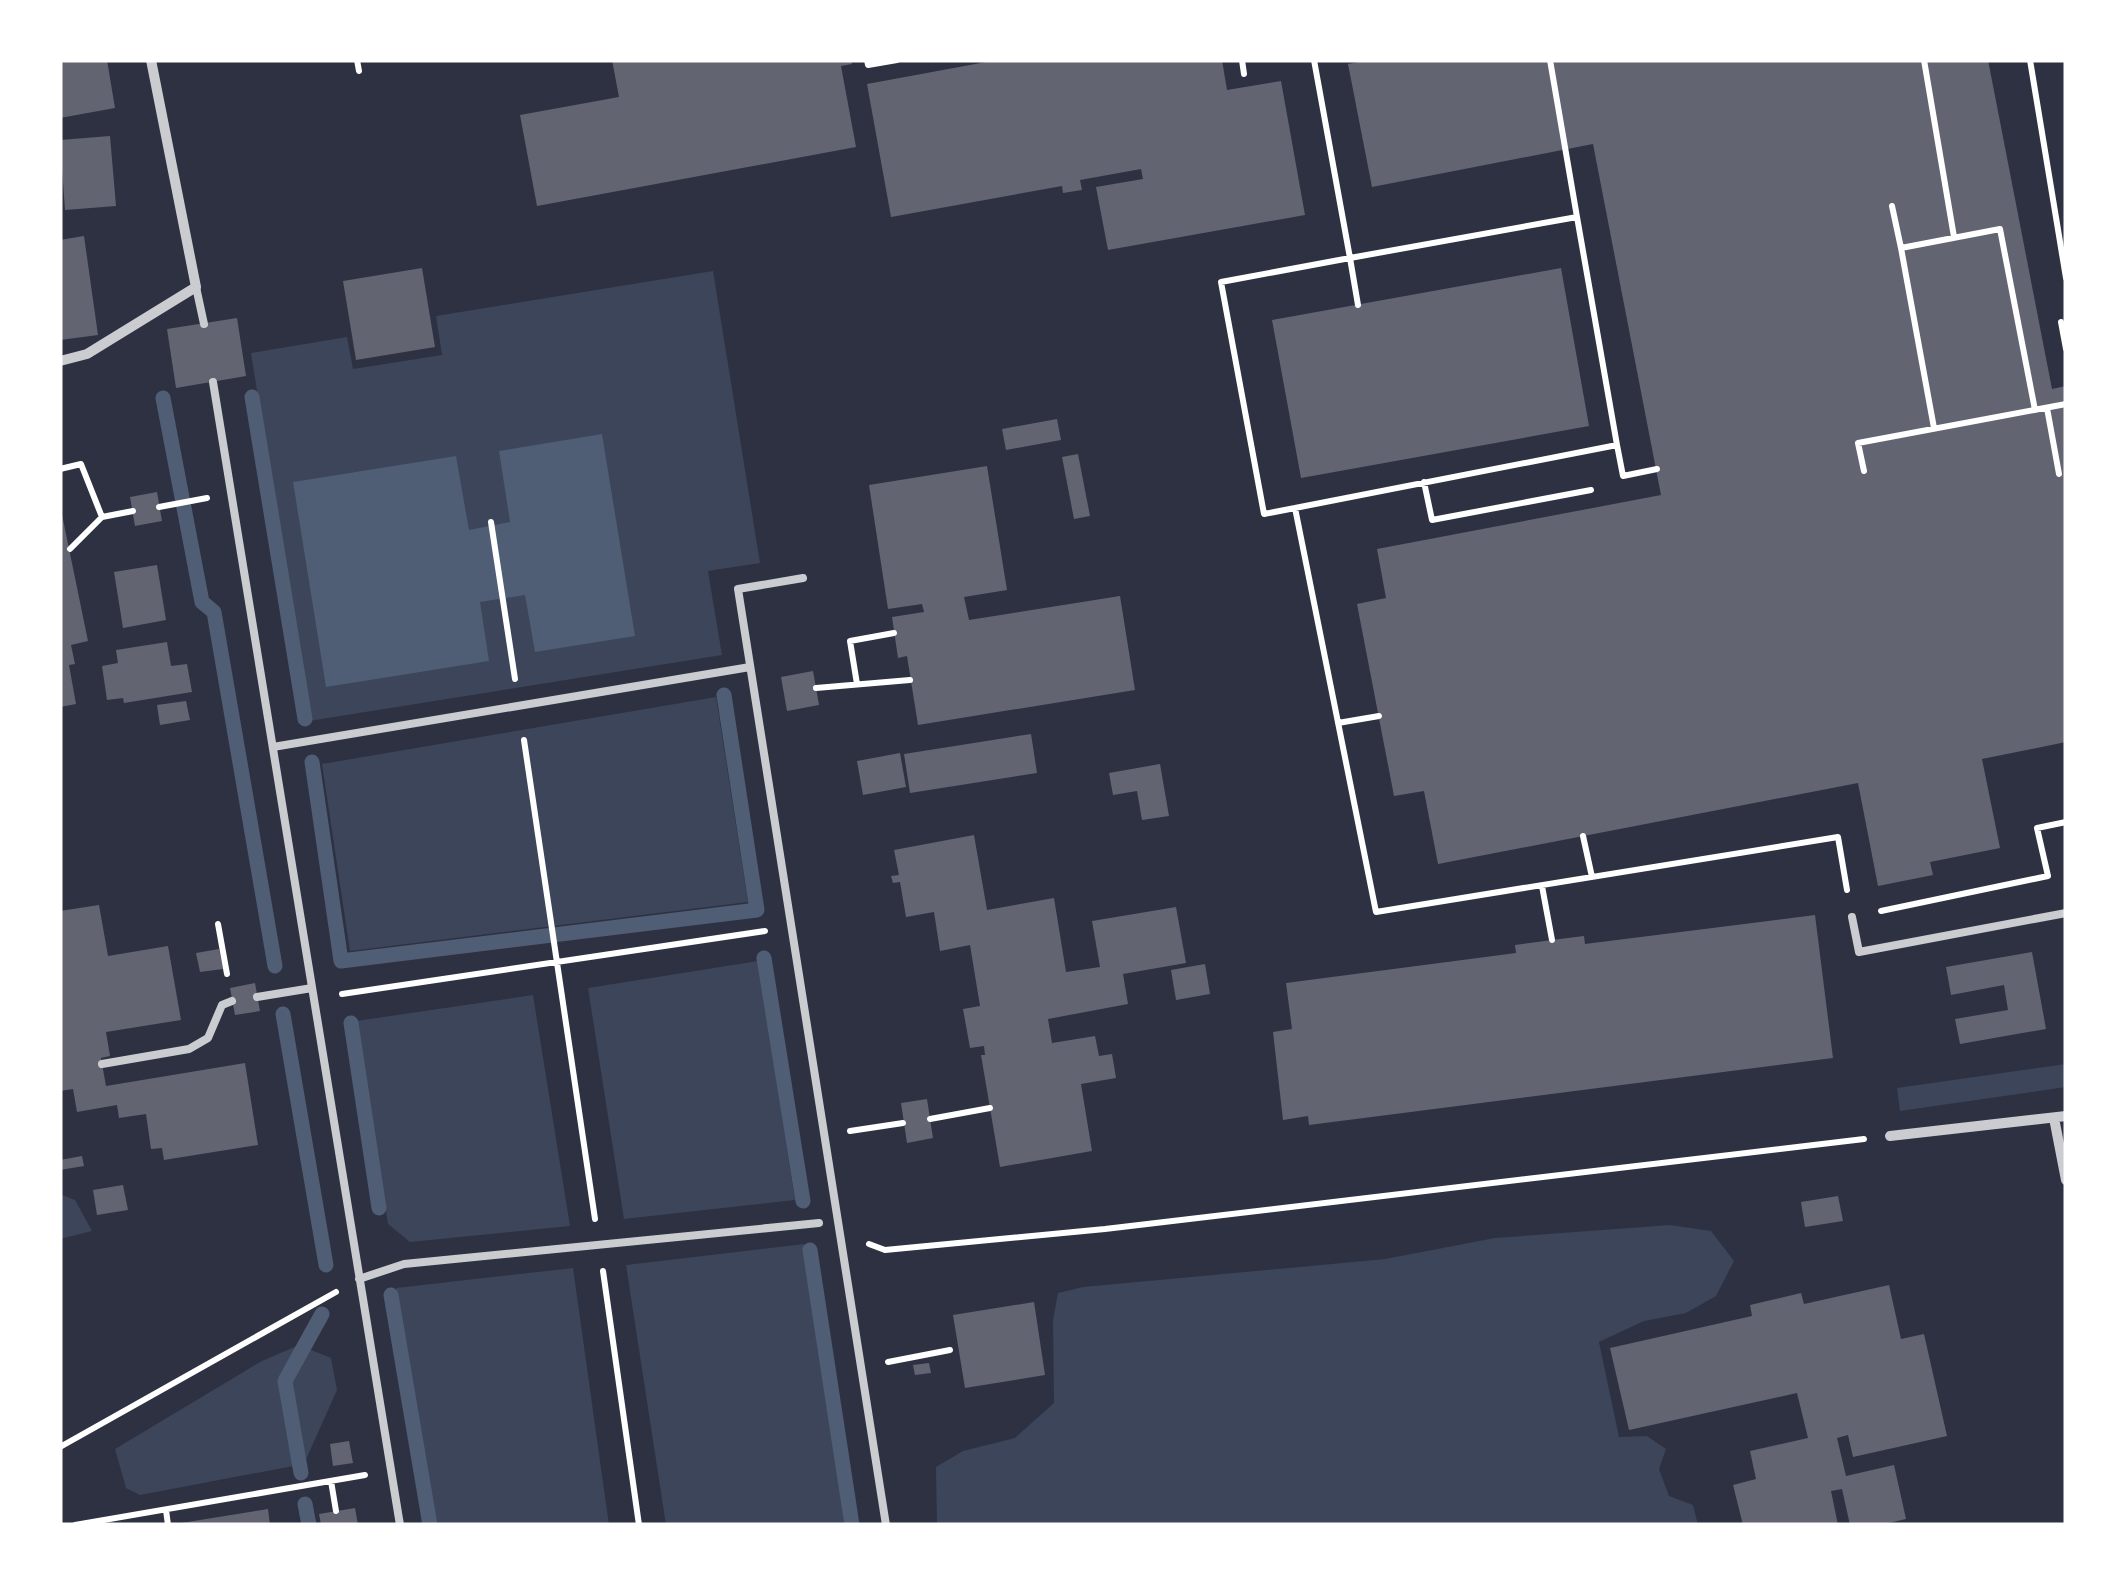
<svg xmlns="http://www.w3.org/2000/svg" width="2126" height="1585" font-family="'Varela Round',sans-serif">
<style>
.green{fill:#3c4559}
.water{fill:#4f5d75}
.lines{fill:none;stroke-linecap:round;stroke-linejoin:round}
.stream{stroke:#4f5d75;stroke-width:15}
.building{fill:#626471}
.path{stroke:#fff;stroke-width:6}
.service{stroke:#caccd0;stroke-width:8}
.minor{stroke:#caccd0;stroke-width:10}
</style>
<rect width="100%" height="100%" fill="#2d3142"/>
<!-- green -->
<path class="green" d="M713,271L760,563L708,571L722,655L309,721L251,353L347,337L353,369L442,355L436,316Z
M716,697L748,902L350,951L322,764Z
M758,961L795,1200L624,1219L588,988Z
M533,995L570,1226L410,1242L388,1224L356,1021Z
M2066,1064V1087L1900,1111L1897,1088Z
M60,1194L75,1200L92,1231L60,1239Z
M1670,1225L1711,1231L1734,1261L1716,1296L1686,1313L1644,1321L1599,1342L1619,1437L1647,1436L1666,1449L1659,1469L1669,1496L1693,1505L1698,1525H937L936,1467L963,1451L1015,1438L1054,1403L1053,1320L1058,1293L1083,1287L1385,1259L1495,1238Z
M804,1244L847,1525H666L626,1265Z
M573,1268L609,1525H437L396,1288Z
M299,1345L331,1358L337,1390L304,1464L140,1495L126,1488L115,1449L262,1361Z"/>
<!-- water -->
<path class="water" d="M602,434L635,636L535,652L525,595L480,602L489,661L326,687L293,482L456,456L469,530L510,522L499,451Z"/>
<g class="lines">
<!-- stream -->
<path class="stream" d="M252,397L305,719
M163,398L202,602L214,612L275,966
M312,762L341,961L757,910L724,695
M764,958L803,1201
M283,1014L326,1265
M351,1023L379,1208
M810,1250L852,1525
M391,1295L430,1525
M301,1473L285,1381L322,1314
M305,1504L309,1525"/>
</g>
<!-- building -->
<path class="building" d="M75,60H107L115,108L60,118V63Z
M612,60H851L852,64L841,66L856,147L537,206L520,115L619,97Z
M997,60H1222L1227,90L1281,81L1305,215L1108,250L1096,187L1143,179L1141,169L1080,180L1082,190L1063,193L1062,186L891,217L867,84Z
M1370,60H1988L2052,389L2066,386V742L1982,759L2000,848L1930,862L1933,875L1878,886L1858,783L1438,864L1424,791L1394,796L1357,604L1386,598L1377,549L1661,495L1593,144L1372,187L1348,64Z
M110,136L116,206L65,210L60,140Z
M84,236L98,335L60,340V240Z
M422,268L435,347L356,360L343,281Z
M1561,268L1589,426L1301,478L1272,320Z
M237,318L246,376L176,388L167,329Z
M1057,419L1061,440L1006,450L1002,429Z
M1078,454L1090,516L1074,519L1062,457Z
M987,466L1007,590L964,597L969,620L1120,596L1135,690L918,725L907,656L898,658L892,617L924,612L922,604L888,609L869,485Z
M157,492L162,521L135,526L130,497Z
M60,505L88,641L71,645L75,664L69,665L76,704L60,707Z
M157,565L166,620L123,628L114,572Z
M167,642L171,666L187,664L192,692L124,703L123,698L107,700L102,666L118,663L116,650Z
M813,671L819,705L787,711L781,677Z
M186,701L190,720L160,725L157,705Z
M1031,734L1037,773L910,793L904,754Z
M900,753L906,787L863,795L857,761Z
M1160,764L1169,816L1142,820L1137,791L1113,795L1109,773Z
M974,835L987,910L1054,898L1066,972L1100,967L1092,921L1176,907L1186,963L1123,974L1128,1004L1048,1019L1052,1043L1095,1036L1099,1056L1112,1054L1116,1078L1081,1084L1092,1151L1000,1167L981,1055H985L984,1046L970,1048L963,1009L980,1006L970,945L940,951L934,912L906,917L900,882L893,883L891,876L899,875L894,850Z
M99,905L108,956L168,946L181,1020L106,1032L110,1056L101,1058L106,1086L245,1063L258,1145L164,1160L162,1148L151,1149L146,1114L119,1118L117,1105L77,1112L73,1089L60,1091V911Z
M1815,915L1833,1058L1309,1125L1308,1116L1283,1120L1273,1032L1292,1029L1286,983L1516,953L1515,945L1552,940L1584,936L1585,944Z
M219,949L223,969L200,972L196,953Z
M2032,952L2046,1029L1960,1044L1955,1019L2008,1010L2004,985L1951,995L1946,967Z
M1205,964L1210,994L1176,1000L1171,970Z
M255,983L260,1011L235,1015L230,988Z
M927,1099L933,1138L907,1143L901,1103Z
M82,1156L84,1166L60,1170V1160Z
M123,1185L128,1210L97,1215L93,1190Z
M1838,1196L1843,1221L1805,1227L1801,1202Z
M1889,1285L1901,1339L1924,1334L1947,1436L1853,1457L1848,1435L1837,1438L1846,1476L1894,1465L1906,1519L1880,1525H1850L1842,1489L1831,1491L1838,1525H1743L1733,1485L1756,1479L1750,1451L1808,1438L1797,1393L1629,1430L1610,1348L1752,1316L1750,1305L1801,1293L1804,1304Z
M1034,1302L1045,1375L965,1388L953,1315Z
M929,1363L931,1373L915,1375L913,1365Z
M349,1441L353,1463L333,1466L330,1444Z
M355,1508L358,1525H321L319,1514Z
M268,1509L270,1525H182L181,1523Z"/>
<g class="lines">
<!-- path -->
<path class="path" d="M357,60L359,71
M867,60L868,65L897,60
M1242,60L1244,74
M1314,60L1350,258L1577,217L1617,445L1295,508L1376,912L1838,837L1847,890
M1550,60L1577,217
M1924,60L1954,237
M2030,60L2066,278
M1892,206L1901,248
M2061,322L2066,349
M2047,408L2059,474
M1934,428L1901,248L2000,229L2035,410
M1617,445L1623,476L1657,469
M60,469L81,464L102,517
M1864,471L1858,443L2066,404
M1424,482L1432,520L1591,490
M159,507L207,498
M1295,508L1264,514L1221,282L1350,258L1358,305
M491,522L515,679
M70,549L102,517L133,511
M857,684L850,641L894,633
M816,688L910,680
M1338,723L1379,716
M524,740L595,1219
M1583,836L1592,877
M1542,886L1552,940
M1881,911L2048,876L2037,828L2066,822
M218,924L227,974
M342,994L765,931
M930,1119L990,1108
M850,1131L903,1123
M869,1244L885,1250L1105,1229L1864,1139
M603,1271L639,1525
M888,1362L950,1350
M60,1447L336,1292
M331,1481L336,1511
M166,1510L168,1525
M75,1525L365,1475"/>
<!-- service -->
<path class="service" d="M196,287L204,324
M213,382L400,1525
M803,578L738,589L886,1525
M273,747L750,667
M1852,917L1859,952L2066,913
M257,997L312,988
M102,1064L189,1049L208,1038L222,1005L232,1001
M359,1279L404,1264L819,1223"/>
<!-- minor -->
<path class="minor" d="M60,361L87,354L196,287L151,60
M2054,1118L2066,1180
M1890,1136L2066,1116"/>
</g>
<!-- border -->
<rect width="2126" height="1585" fill="none" stroke="#ffffff" stroke-width="125"/>
</svg>
